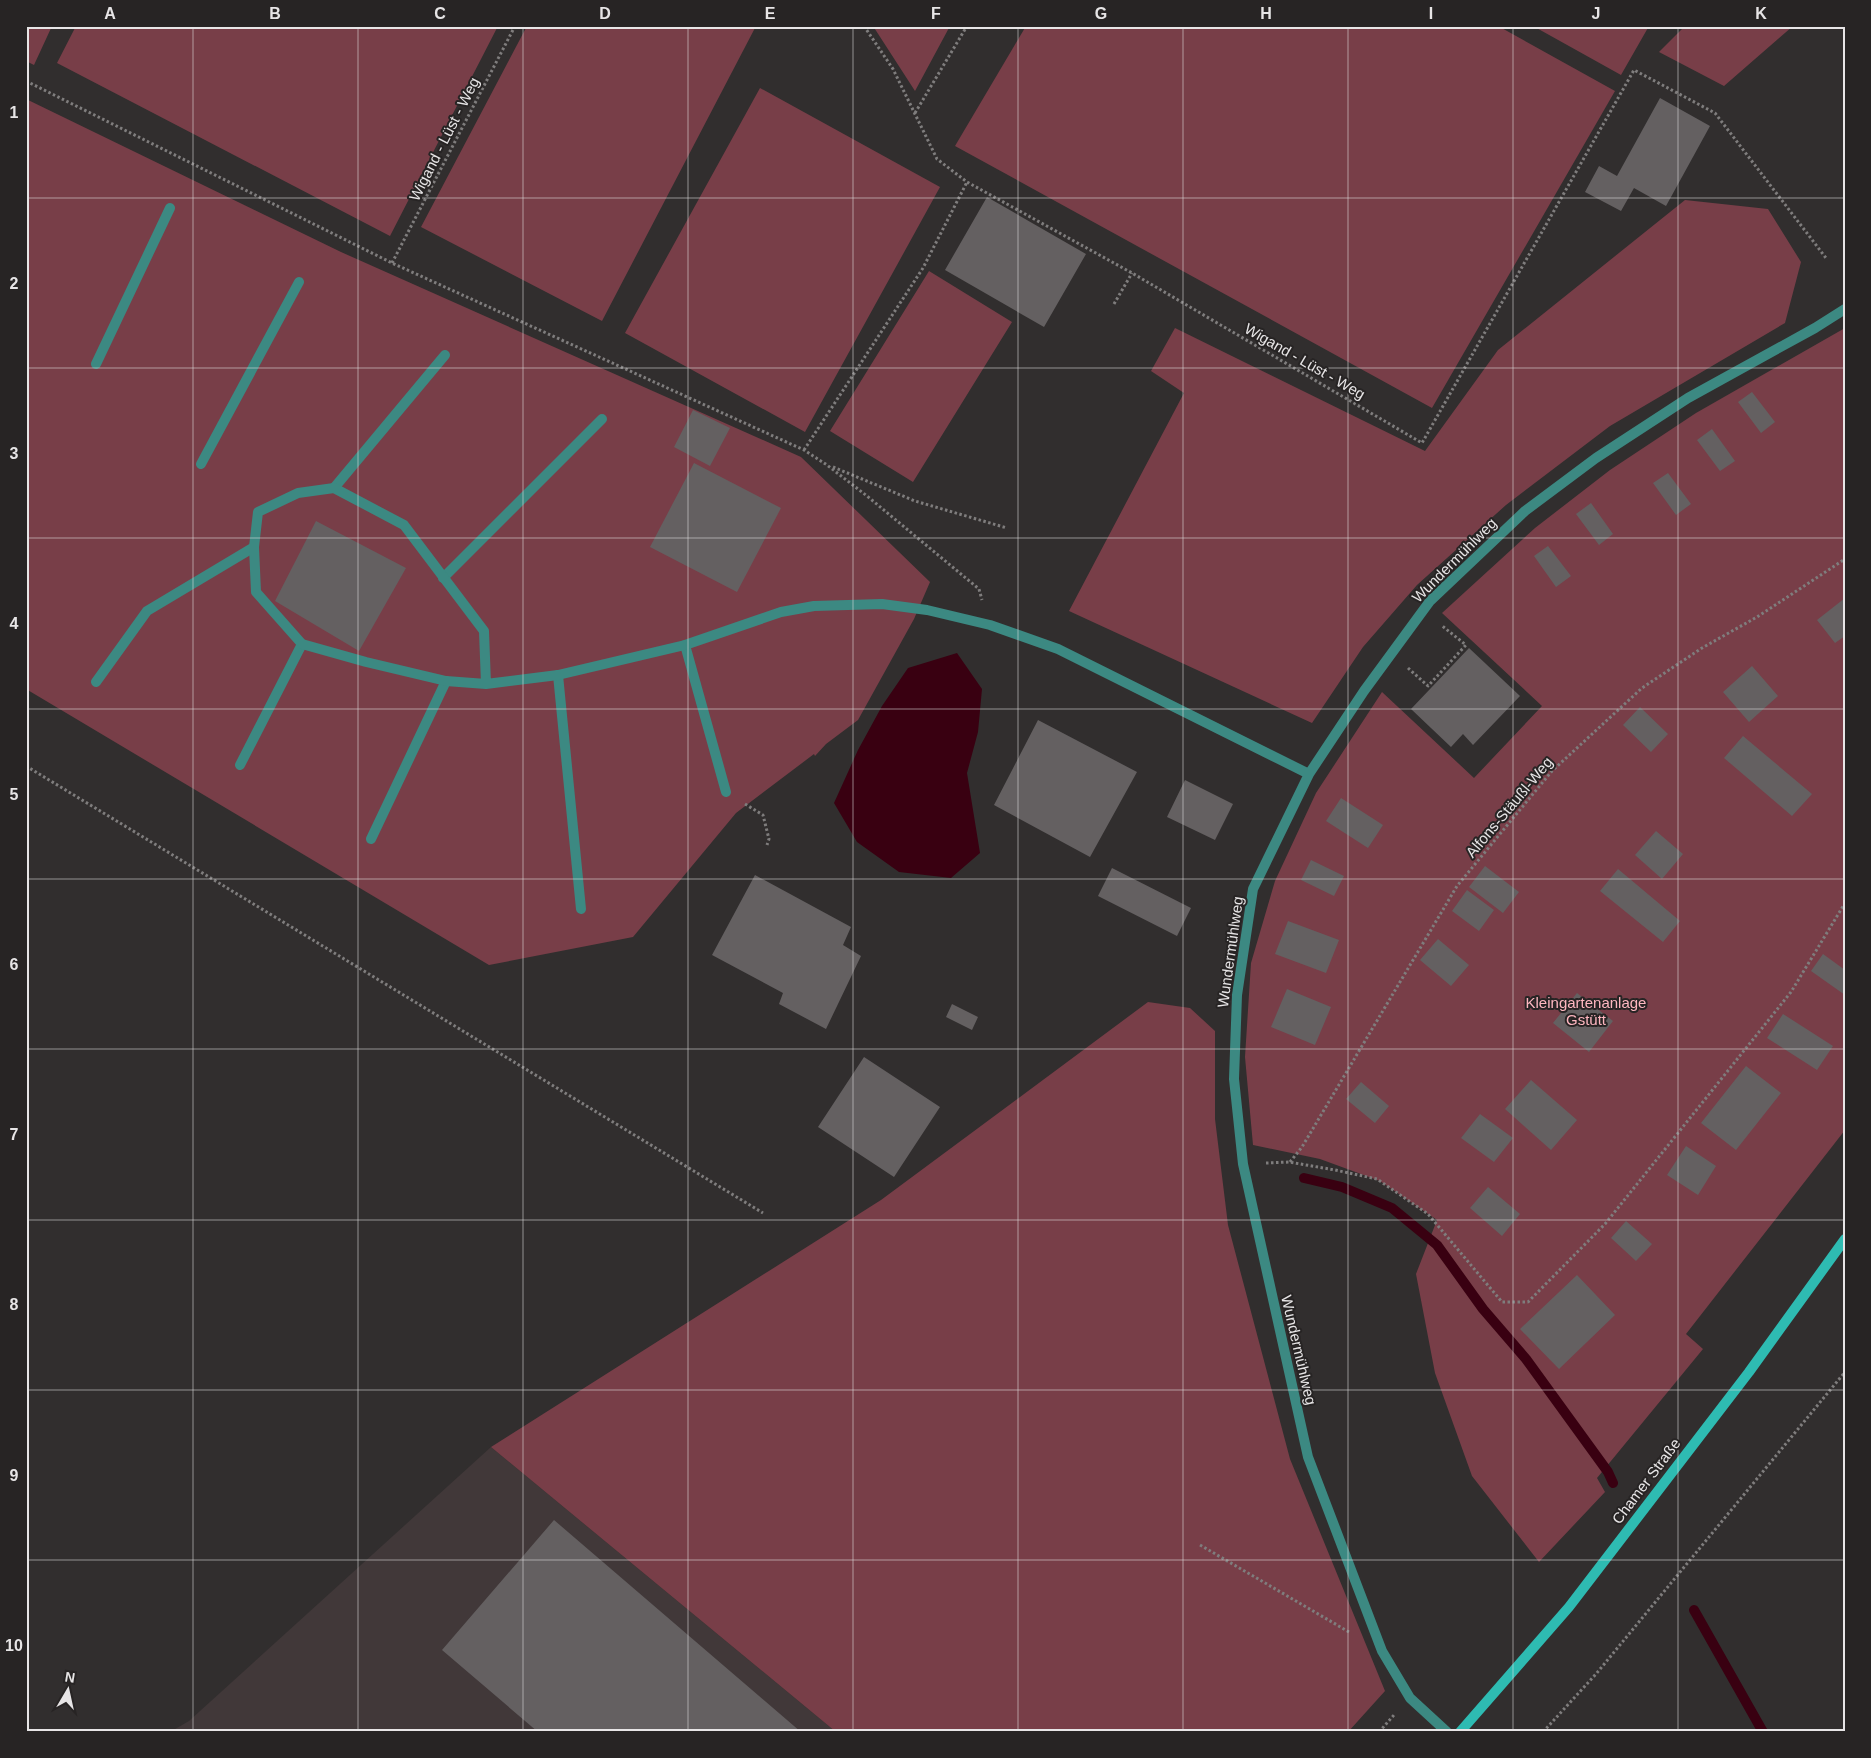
<svg xmlns="http://www.w3.org/2000/svg" width="1871" height="1758" font-family="Arial,sans-serif">
<style>
.built{fill:#413839}
.green{fill:#783e48}
.water{fill:#390011}
.lines{fill:none;stroke-linecap:round;stroke-linejoin:round}
.stream{stroke:#390011;stroke-width:10}
.building{fill:#646061}
.path{stroke:#7f7d7d;stroke-width:3;stroke-dasharray:2.5 2.5;stroke-linecap:butt}
.lane{stroke:#3c8982;stroke-width:10}
.street{stroke:#3c8982;stroke-width:10}
.secondary{stroke:#2ebbb2;stroke-width:10}
.grid{fill:none;stroke:#e7e5e6;stroke-width:1;stroke-opacity:0.55}
.labels{text-anchor:middle;dominant-baseline:central;stroke-width:4;stroke-linejoin:round;paint-order:stroke}
.street-label{font-size:15px;fill:#e7e5e6;stroke:#272424}
.park-label{font-size:15px;fill:#feb7c0;stroke:#272424}
.neatline{fill:none;stroke:#e7e5e6;stroke-width:2}
.grid-label{font-size:16px;text-anchor:middle;font-weight:bold;fill:#e7e5e6}
</style>
<rect width="100%" height="100%" fill="#312e2e"/>
<!-- built -->
<path class="built" d="M491,1447L836,1732H170L189,1721Z"/>
<!-- green -->
<path class="green" d="M26,26H52L34,65L26,61Z
M76,26H498L390,236L57,63Z
M527,26H756L602,321L421,227Z
M873,26H950L915,91Z
M1026,26H1498L1615,91L1432,408L955,146Z
M1533,26H1649L1621,75Z
M1685,26H1793L1724,86L1659,52Z
M760,88L940,187L805,432L625,333Z
M26,99L341,252L801,457L930,582L914,619L858,720L826,744L815,756L814,754L736,813L633,937L489,965L26,689Z
M1685,200L1768,209L1801,262L1785,323L1610,426L1506,505L1417,585L1363,647L1312,723L1069,611L1184,393L1151,371L1175,328L1425,451L1498,350Z
M929,271L1012,322L913,482L830,431Z
M1845,328V1130L1686,1334L1703,1349L1597,1478L1605,1492L1539,1562L1472,1476L1435,1373L1416,1274L1437,1220L1380,1181L1320,1159L1253,1145L1245,1057L1251,963L1275,881L1316,793L1382,692L1474,778L1542,706L1442,613L1535,528L1610,470L1696,413Z
M1148,1002L1190,1008L1215,1031V1119L1228,1225L1290,1459L1385,1691L1348,1732H836L491,1447L881,1200Z"/>
<!-- water -->
<path class="water" d="M957,653L982,689L978,732L967,773L980,853L951,878L899,872L857,842L834,803L858,750L882,706L908,668Z"/>
<g class="lines">
<!-- stream -->
<path class="stream" d="M1304,1178L1342,1187L1392,1208L1437,1245L1483,1309L1526,1359L1608,1472L1613,1483
M1694,1610L1763,1732"/>
</g>
<!-- building -->
<path class="building" d="M1660,98L1710,126L1666,206L1634,188L1621,211L1585,192L1599,166L1617,176Z
M987,197L1086,254L1044,327L945,270Z
M1752,392L1775,422L1761,433L1738,402Z
M693,410L730,428L710,466L674,447Z
M1712,429L1735,461L1720,471L1697,440Z
M694,463L781,508L737,592L650,547Z
M1668,473L1691,504L1676,515L1653,483Z
M1591,503L1613,534L1599,545L1576,514Z
M316,521L406,568L359,651L275,601Z
M1548,546L1571,576L1556,587L1534,556Z
M1845,598V636L1835,643L1817,620Z
M1469,648L1520,696L1473,745L1463,734L1451,747L1411,709Z
M1752,666L1778,696L1749,722L1723,692Z
M1640,707L1668,734L1651,752L1623,725Z
M1038,720L1137,772L1090,857L994,805Z
M1743,736L1812,794L1792,816L1724,758Z
M1185,780L1233,804L1215,840L1167,817Z
M1341,798L1383,825L1368,848L1326,821Z
M1656,831L1683,854L1662,879L1635,855Z
M1311,860L1344,876L1334,896L1301,880Z
M1485,866L1519,892L1503,913L1469,887Z
M1112,868L1191,908L1177,936L1098,896Z
M1618,869L1680,921L1663,942L1600,891Z
M755,875L851,927L843,945L861,956L826,1029L779,1004L783,993L712,955Z
M1467,890L1494,910L1479,931L1452,911Z
M1288,921L1339,940L1326,973L1275,954Z
M1438,939L1469,965L1451,986L1420,960Z
M1823,954L1845,970V995L1811,971Z
M1287,989L1331,1007L1315,1045L1271,1027Z
M1577,993L1613,1021L1589,1052L1553,1023Z
M952,1004L978,1017L972,1030L946,1017Z
M1783,1014L1833,1046L1817,1070L1767,1038Z
M864,1057L940,1107L894,1177L818,1127Z
M1746,1066L1781,1093L1736,1150L1701,1123Z
M1531,1080L1577,1120L1551,1150L1505,1109Z
M1361,1082L1389,1106L1375,1123L1346,1099Z
M1480,1114L1513,1138L1494,1162L1461,1138Z
M1686,1146L1716,1166L1698,1195L1667,1175Z
M1488,1187L1520,1214L1502,1236L1470,1208Z
M1626,1221L1652,1244L1636,1261L1611,1238Z
M1577,1275L1615,1315L1559,1369L1520,1329Z
M554,1520L801,1732H538L442,1650Z"/>
<g class="lines">
<!-- path -->
<path class="path" d="M864,26L893,69L937,159L967,182L1132,273L1422,443L1634,70L1715,113L1826,258
M26,81L392,263L804,450L827,465L867,496L979,589L982,600
M915,113L967,26
M392,263L515,26
M1114,304L1132,273
M804,450L923,268L967,182
M833,467L915,501L1007,528
M1408,668L1428,686L1466,645L1441,625
M26,766L763,1213
M745,804L763,815L769,839L767,845
M1290,1162L1302,1147L1457,886L1552,771L1642,688L1702,648L1757,617L1845,559
M1266,1163L1289,1162L1335,1170L1377,1179L1428,1214L1502,1302H1528L1605,1224L1791,992L1845,903
M1200,1545L1349,1632
M1379,1732L1394,1715
M1543,1732L1596,1674L1845,1372"/>
<!-- lane -->
<path class="lane" d="M96,364L170,208
M201,464L299,282
M334,488L445,355
M443,578L602,419
M685,645L726,792
M558,675L581,909
M96,682L147,611L254,547
M240,765L302,644
M371,839L446,681"/>
<!-- street -->
<path class="street" d="M486,684L484,631L404,525L334,488L298,493L258,512L254,547L256,592L302,644L366,662L446,681L486,684L558,675L685,645L781,612L814,606L882,604L927,610L990,625L1058,649L1309,774
M1447,1732L1410,1698L1382,1651L1308,1457L1243,1164L1234,1079L1237,995L1253,889L1309,774L1364,691L1430,601L1525,511L1596,458L1688,398L1815,328L1845,309"/>
<!-- secondary -->
<path class="secondary" d="M1460,1732L1569,1607L1749,1372L1845,1239"/>
</g>
<!-- grid -->
<path class="grid" d="M193,26V1732M358,26V1732M523,26V1732M688,26V1732M853,26V1732M1018,26V1732M1183,26V1732M1348,26V1732M1513,26V1732M1678,26V1732M26,198H1845M26,368H1845M26,538H1845M26,709H1845M26,879H1845M26,1049H1845M26,1220H1845M26,1390H1845M26,1560H1845"/>
<g class="labels">
<!-- street labels -->
<g class="street-label">
<text transform="translate(444 139) rotate(-63)">Wigand - Lüst - Weg</text>
<text transform="translate(1305 361) rotate(30)">Wigand - Lüst - Weg</text>
<text transform="translate(1454 560) rotate(-45)">Wundermühlweg</text>
<text transform="translate(1509 807) rotate(-50)">Alfons-Stäußl-Weg</text>
<text transform="translate(1230 952) rotate(-82)">Wundermühlweg</text>
<text transform="translate(1299 1350) rotate(77)">Wundermühlweg</text>
<text transform="translate(1646 1481) rotate(-53)">Chamer Straße</text>
</g>
<!-- park labels -->
<g class="park-label">
<text x="1586" y="1002">Kleingartenanlage<tspan x="1586" dy="17">Gstütt</tspan></text>
</g>
</g>
<!-- border -->
<rect width="1871" height="1758" fill="none" stroke="#272424" stroke-width="55"/>
<!-- north arrow -->
<g transform="translate(68 1690) rotate(9)" stroke="#272424" stroke-width="4" paint-order="stroke">
<path d="M0-4L9 19L0 12L-9 19Z" fill="#e7e5e6"/>
<text y="-8" font-size="14" font-weight="bold" text-anchor="middle" fill="#e7e5e6">N</text>
</g>
<rect x="28" y="28" width="1816" height="1702" class="neatline"/>
<g class="grid-label">
<text x="110" y="19">A</text>
<text x="275" y="19">B</text>
<text x="440" y="19">C</text>
<text x="605" y="19">D</text>
<text x="770" y="19">E</text>
<text x="936" y="19">F</text>
<text x="1101" y="19">G</text>
<text x="1266" y="19">H</text>
<text x="1431" y="19">I</text>
<text x="1596" y="19">J</text>
<text x="1761" y="19">K</text>
<text x="14" y="118">1</text>
<text x="14" y="289">2</text>
<text x="14" y="459">3</text>
<text x="14" y="629">4</text>
<text x="14" y="800">5</text>
<text x="14" y="970">6</text>
<text x="14" y="1140">7</text>
<text x="14" y="1310">8</text>
<text x="14" y="1481">9</text>
<text x="14" y="1651">10</text>
</g>
</svg>
